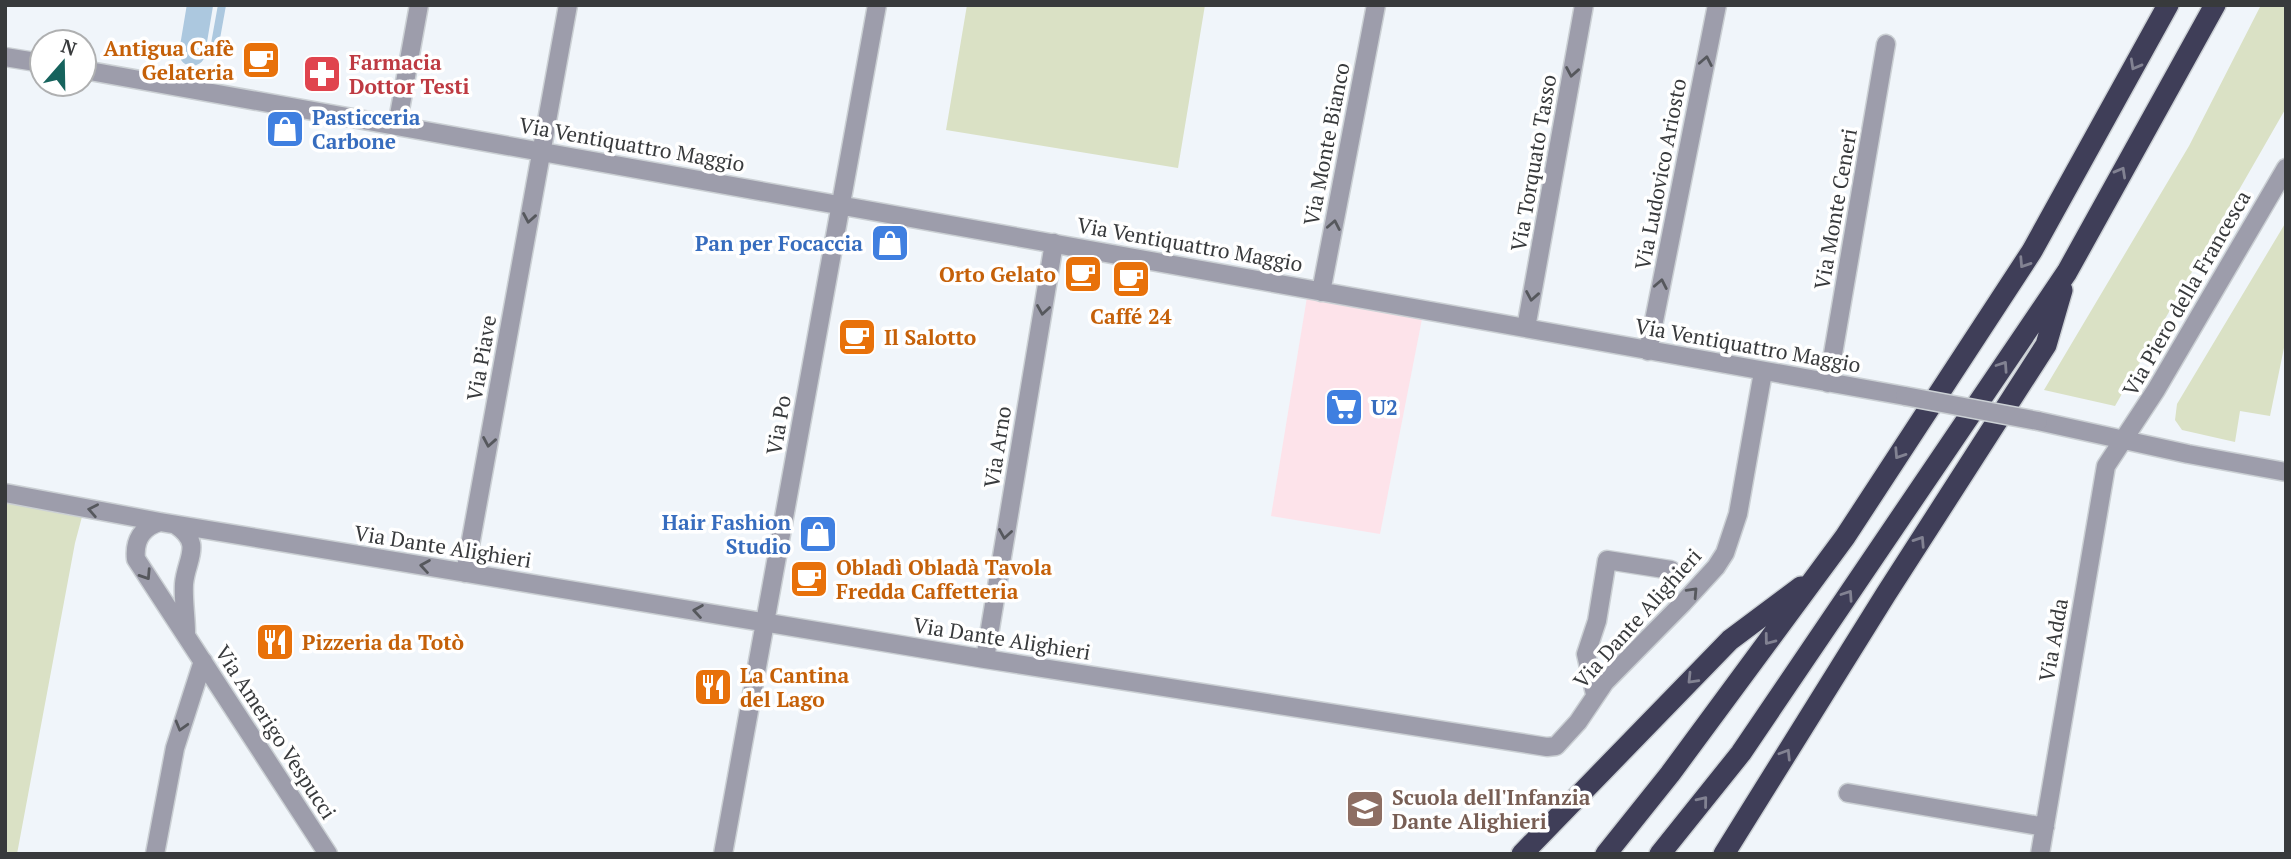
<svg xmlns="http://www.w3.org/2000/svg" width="2291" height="859" font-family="'PT Serif',serif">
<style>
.commercial{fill:#fde3ea}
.green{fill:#dae1c5}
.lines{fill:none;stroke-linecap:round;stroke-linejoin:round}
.stream{stroke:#acc8df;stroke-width:8}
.canal{stroke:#acc8df;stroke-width:26}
.minor-casing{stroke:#cbd0d4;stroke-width:21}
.highway-casing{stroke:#cbd0d4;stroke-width:24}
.minor{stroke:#9d9dab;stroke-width:18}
.highway{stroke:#3f3e58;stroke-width:21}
.minor-bridge-casing{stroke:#cbd0d4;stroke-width:21;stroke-linecap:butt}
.minor-bridge{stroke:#9d9dab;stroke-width:18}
.oneway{stroke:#56585d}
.oneway2{stroke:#828292}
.labels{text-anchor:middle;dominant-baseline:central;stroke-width:7;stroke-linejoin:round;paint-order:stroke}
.food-label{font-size:21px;font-weight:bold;fill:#c56008;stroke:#fff;text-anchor:start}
.health-label{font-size:21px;font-weight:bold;fill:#be3a42;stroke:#fff;text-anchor:start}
.shop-label{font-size:21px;font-weight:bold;fill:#366cbe;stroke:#fff;text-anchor:start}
.street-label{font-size:21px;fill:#383a3c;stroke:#fff}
.education-label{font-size:21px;font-weight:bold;fill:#785e54;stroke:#fff;text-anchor:start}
</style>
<rect width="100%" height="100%" fill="#f0f5fa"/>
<!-- commercial -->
<path class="commercial" d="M1307,297L1422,319L1380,534L1271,516Z"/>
<!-- green -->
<path class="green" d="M967,5H1205L1178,168L946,130Z
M2261,5H2286V108L2115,406L2044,390L2189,146Z
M2286,222V338L2270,416L2240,411L2235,442L2182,430L2175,420L2177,404Z
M5,499L83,513L75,543L17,854H5Z"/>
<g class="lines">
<!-- stream -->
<path class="stream" d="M213,55L222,5"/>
<!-- canal -->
<path class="canal" d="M192,53L200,5"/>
<defs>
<path id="minor" d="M5,57L42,63
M84,70L1905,396
M397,126L419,5
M1321,292L1376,5
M1526,328L1584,5
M1648,351L1717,5
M1828,383L1886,44
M2038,421L2188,454L2286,472
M5,493L160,522L985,659L1547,747L1556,746L1578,722L1605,682L1683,603L1716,567L1725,553L1738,514L1763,372
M160,522C142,527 134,541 136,559L328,854
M176,525C204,544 186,559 184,584C183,600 186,617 186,633
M465,573L568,5
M985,659L1054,243
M1595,694L1586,654L1597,621L1607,560L1671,570
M1848,793L2045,827
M155,854L175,748L203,661
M723,854L877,5
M2040,854L2106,466L2156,390L2286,168"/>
<path id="highway" d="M1522,854L1730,640L1801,587
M1606,854L1670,774L1845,537L2032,251L2168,5
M1660,854L1741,753L2067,272L2215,5
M1724,854L1886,594L2046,345L2062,290"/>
</defs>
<!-- minor casing -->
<use href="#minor" class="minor-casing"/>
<!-- highway casing -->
<use href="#highway" class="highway-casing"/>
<!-- minor -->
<use href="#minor" class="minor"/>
<!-- highway -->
<use href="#highway" class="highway"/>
<defs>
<path id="minor-bridge" d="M1905,396L2038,421"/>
</defs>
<!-- minor-bridge casing -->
<use href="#minor-bridge" class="minor-bridge-casing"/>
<!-- minor-bridge -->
<use href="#minor-bridge" class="minor-bridge"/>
</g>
<!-- one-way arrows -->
<defs><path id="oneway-chevron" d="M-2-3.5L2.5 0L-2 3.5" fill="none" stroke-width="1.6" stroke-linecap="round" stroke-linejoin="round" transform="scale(1.75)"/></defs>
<g class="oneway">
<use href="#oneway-chevron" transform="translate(1706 61) rotate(-79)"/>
<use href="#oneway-chevron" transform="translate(1572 72) rotate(100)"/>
<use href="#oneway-chevron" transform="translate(529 218) rotate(100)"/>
<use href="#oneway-chevron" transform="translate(1334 225) rotate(-79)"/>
<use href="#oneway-chevron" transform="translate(1661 284) rotate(-79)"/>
<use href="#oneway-chevron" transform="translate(1532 296) rotate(100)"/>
<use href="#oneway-chevron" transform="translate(1043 310) rotate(99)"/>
<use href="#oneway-chevron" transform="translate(489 442) rotate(100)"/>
<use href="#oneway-chevron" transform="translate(93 510) rotate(-169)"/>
<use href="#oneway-chevron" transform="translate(1005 534) rotate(99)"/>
<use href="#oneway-chevron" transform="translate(425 566) rotate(-171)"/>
<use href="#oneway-chevron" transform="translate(146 575) rotate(57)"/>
<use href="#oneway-chevron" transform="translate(1693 592) rotate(-47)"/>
<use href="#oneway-chevron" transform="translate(698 611) rotate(-171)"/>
<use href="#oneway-chevron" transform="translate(181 726) rotate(106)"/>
</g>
<g class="oneway2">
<use href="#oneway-chevron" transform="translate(2135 65) rotate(119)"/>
<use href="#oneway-chevron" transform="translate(2121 172) rotate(-61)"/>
<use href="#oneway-chevron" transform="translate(2024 263) rotate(123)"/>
<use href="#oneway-chevron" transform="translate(2003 366) rotate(-56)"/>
<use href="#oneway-chevron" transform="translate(1899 454) rotate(123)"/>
<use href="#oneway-chevron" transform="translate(1920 541) rotate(-57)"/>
<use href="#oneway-chevron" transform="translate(1848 595) rotate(-56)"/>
<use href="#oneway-chevron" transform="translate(1769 640) rotate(127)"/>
<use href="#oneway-chevron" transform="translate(1692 679) rotate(134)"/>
<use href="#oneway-chevron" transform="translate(1786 754) rotate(-58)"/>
<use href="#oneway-chevron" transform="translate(1703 801) rotate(-51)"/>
</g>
<!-- icons -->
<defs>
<symbol id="cafe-square" viewBox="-11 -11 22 22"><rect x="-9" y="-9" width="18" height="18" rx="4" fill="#e8710a" stroke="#fff"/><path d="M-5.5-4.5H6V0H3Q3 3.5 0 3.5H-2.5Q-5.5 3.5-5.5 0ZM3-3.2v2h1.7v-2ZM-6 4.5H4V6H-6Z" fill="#fff"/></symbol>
<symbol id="pharmacy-square" viewBox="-11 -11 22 22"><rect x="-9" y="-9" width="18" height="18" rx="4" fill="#e0444e" stroke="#fff"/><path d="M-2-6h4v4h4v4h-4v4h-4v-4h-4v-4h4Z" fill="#fff"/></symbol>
<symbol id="shop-square" viewBox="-11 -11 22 22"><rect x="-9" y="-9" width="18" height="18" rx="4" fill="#3f7fe0" stroke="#fff"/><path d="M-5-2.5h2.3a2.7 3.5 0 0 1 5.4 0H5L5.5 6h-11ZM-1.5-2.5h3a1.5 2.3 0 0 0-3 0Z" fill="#fff"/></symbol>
<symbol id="supermarket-square" viewBox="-11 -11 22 22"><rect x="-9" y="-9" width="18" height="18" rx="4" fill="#3f7fe0" stroke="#fff"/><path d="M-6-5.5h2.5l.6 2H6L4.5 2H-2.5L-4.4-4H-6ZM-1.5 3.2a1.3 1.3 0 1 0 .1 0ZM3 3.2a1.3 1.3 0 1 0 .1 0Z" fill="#fff"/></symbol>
<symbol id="restaurant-square" viewBox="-11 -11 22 22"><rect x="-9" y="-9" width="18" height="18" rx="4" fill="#e8710a" stroke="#fff"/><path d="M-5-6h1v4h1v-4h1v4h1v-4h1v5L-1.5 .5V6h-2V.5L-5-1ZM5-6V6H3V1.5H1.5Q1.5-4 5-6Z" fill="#fff"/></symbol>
<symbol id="school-square" viewBox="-11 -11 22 22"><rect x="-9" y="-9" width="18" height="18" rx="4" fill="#8d6e63" stroke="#fff"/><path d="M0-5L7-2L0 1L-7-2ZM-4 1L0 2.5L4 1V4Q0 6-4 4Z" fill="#fff"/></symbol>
</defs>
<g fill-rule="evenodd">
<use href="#cafe-square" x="239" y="38" width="44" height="44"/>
<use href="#pharmacy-square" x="300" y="52" width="44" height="44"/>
<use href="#shop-square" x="263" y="107" width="44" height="44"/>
<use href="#shop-square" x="868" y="221" width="44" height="44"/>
<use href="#cafe-square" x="1061" y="252" width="44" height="44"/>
<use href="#cafe-square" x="1109" y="257" width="44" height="44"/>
<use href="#cafe-square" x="835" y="315" width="44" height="44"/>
<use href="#supermarket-square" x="1322" y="385" width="44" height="44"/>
<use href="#shop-square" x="796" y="512" width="44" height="44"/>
<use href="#cafe-square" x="787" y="557" width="44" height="44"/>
<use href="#restaurant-square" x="253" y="620" width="44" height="44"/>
<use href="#restaurant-square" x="691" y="665" width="44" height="44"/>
<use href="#school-square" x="1343" y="787" width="44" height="44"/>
</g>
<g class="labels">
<!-- food labels -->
<g class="food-label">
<text x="234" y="48" text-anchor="end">Antigua Cafè<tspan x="234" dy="24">Gelateria</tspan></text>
<text x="1056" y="274" text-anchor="end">Orto Gelato</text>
<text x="1131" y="316" text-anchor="middle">Caffé 24</text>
<text x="884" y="337">Il Salotto</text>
<text x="836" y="567">Obladì Obladà Tavola<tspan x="836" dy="24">Fredda Caffetteria</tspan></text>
<text x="302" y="642">Pizzeria da Totò</text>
<text x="740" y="675">La Cantina<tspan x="740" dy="24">del Lago</tspan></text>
</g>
<!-- health labels -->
<g class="health-label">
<text x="349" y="62">Farmacia<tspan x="349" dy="24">Dottor Testi</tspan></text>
</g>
<!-- shop labels -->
<g class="shop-label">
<text x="312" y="117">Pasticceria<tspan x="312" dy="24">Carbone</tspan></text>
<text x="863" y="243" text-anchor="end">Pan per Focaccia</text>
<text x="1371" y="407">U2</text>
<text x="791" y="522" text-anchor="end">Hair Fashion<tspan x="791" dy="24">Studio</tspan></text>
</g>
<!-- street labels -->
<g class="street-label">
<text transform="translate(632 144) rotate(10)">Via Ventiquattro Maggio</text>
<text transform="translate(1326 144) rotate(-79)">Via Monte Bianco</text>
<text transform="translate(1533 163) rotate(-80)">Via Torquato Tasso</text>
<text transform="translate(1660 174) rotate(-79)">Via Ludovico Ariosto</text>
<text transform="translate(1835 209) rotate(-80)">Via Monte Ceneri</text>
<text transform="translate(1190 244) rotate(10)">Via Ventiquattro Maggio</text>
<text transform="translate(2186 293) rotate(-60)">Via Piero della Francesca</text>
<text transform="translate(1748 345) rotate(10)">Via Ventiquattro Maggio</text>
<text transform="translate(481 358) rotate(-80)">Via Piave</text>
<text transform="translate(778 425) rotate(-80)">Via Po</text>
<text transform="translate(997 447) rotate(-81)">Via Arno</text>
<text transform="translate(443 546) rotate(9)">Via Dante Alighieri</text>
<text transform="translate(1637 618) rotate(-48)">Via Dante Alighieri</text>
<text transform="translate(1002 638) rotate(9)">Via Dante Alighieri</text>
<text transform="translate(2053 640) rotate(-80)">Via Adda</text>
<text transform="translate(276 732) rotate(57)">Via Amerigo Vespucci</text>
</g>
<!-- education labels -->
<g class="education-label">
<text x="1392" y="797">Scuola dell'Infanzia<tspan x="1392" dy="24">Dante Alighieri</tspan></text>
</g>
</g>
<!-- border -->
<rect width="2291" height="859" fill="none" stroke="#383a3c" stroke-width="14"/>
<!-- north arrow -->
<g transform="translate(63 63) rotate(20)"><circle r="33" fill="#ffffff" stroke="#afb0b1" stroke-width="2"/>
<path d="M0-5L12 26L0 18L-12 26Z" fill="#16635d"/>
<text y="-10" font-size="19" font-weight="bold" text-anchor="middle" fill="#383a3c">N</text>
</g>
</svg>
